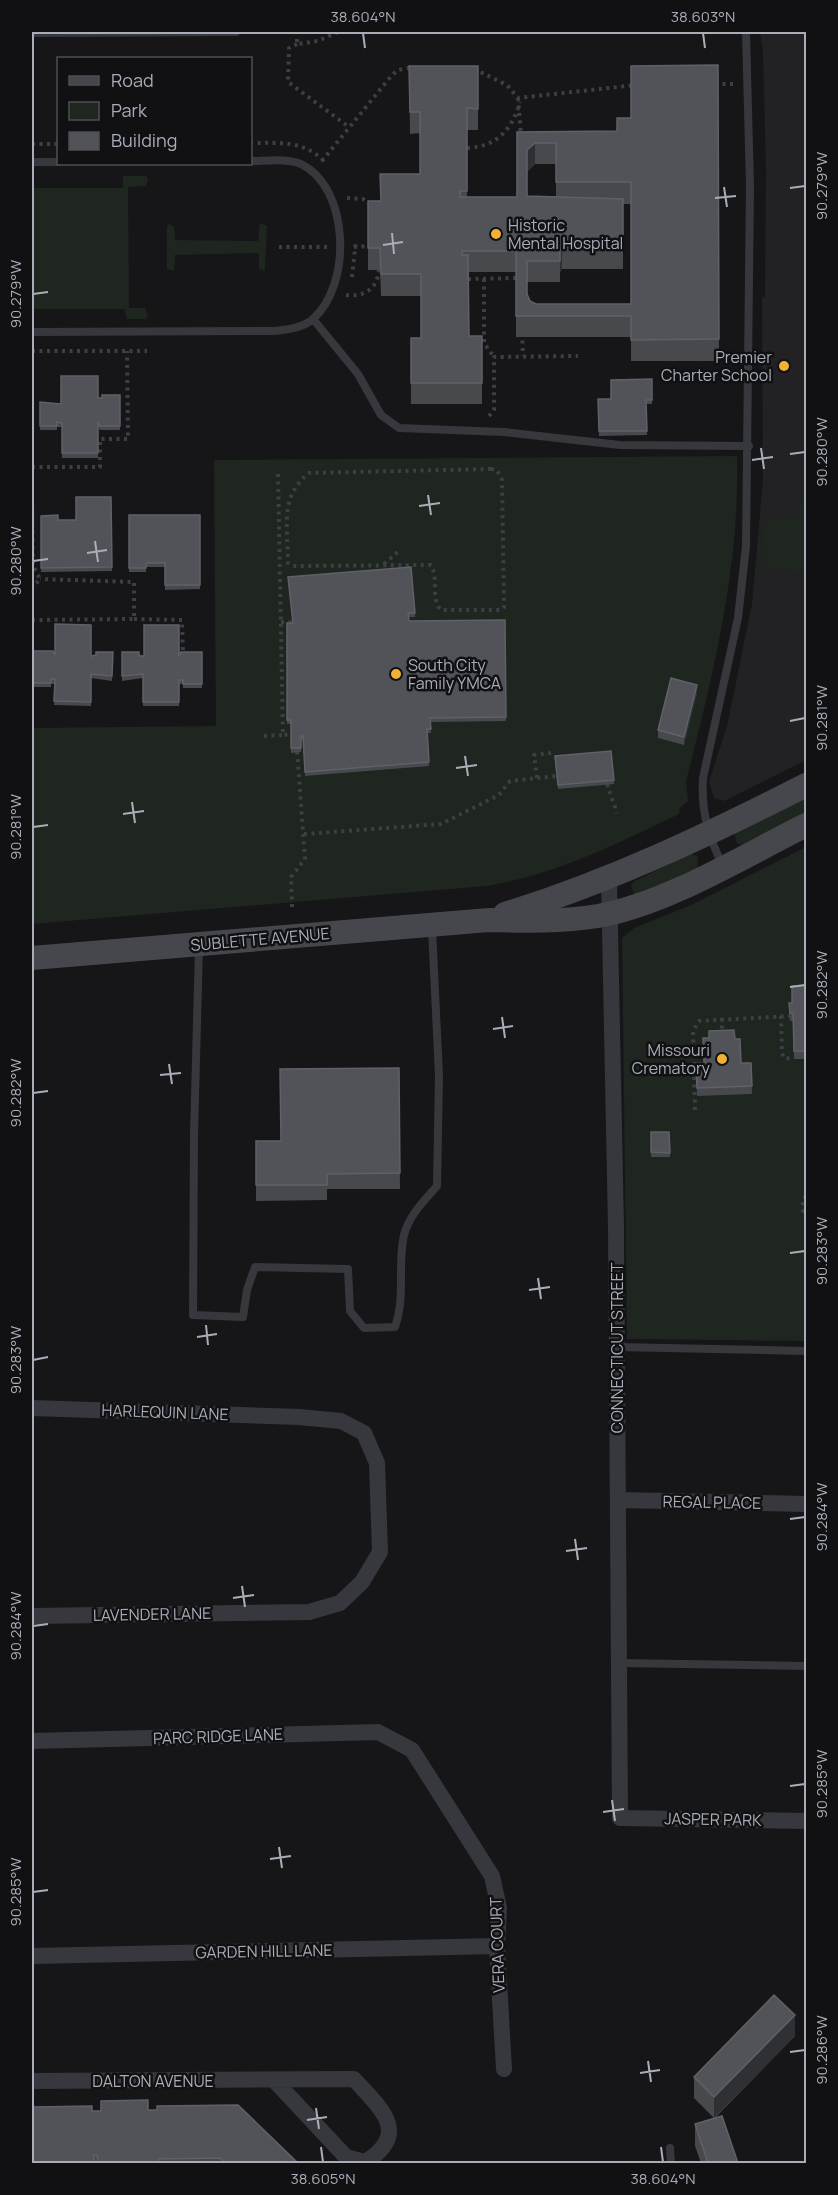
<svg xmlns="http://www.w3.org/2000/svg" width="838" height="2195" font-family="Manrope,sans-serif">
<style>
.built{fill:#222225}
.green{fill:#1e261f}
.lines{fill:none;stroke-linecap:round;stroke-linejoin:round}
.path{stroke:#3d3f44;stroke-width:4;stroke-dasharray:3 4.5;stroke-linecap:butt}
.lane{stroke:#37383d;stroke-width:8}
.street{stroke:#37383d;stroke-width:16}
.secondary{stroke:#45474d;stroke-width:24}
.wall{fill:#47494d;fill-rule:evenodd}
.shaded-wall{fill:#2f3033}
.building{fill:#525359;stroke:#5f6168;stroke-width:1.5;fill-rule:evenodd}
.ticks{fill:none;stroke:#a8adb8;stroke-width:2}
.poi-dot{fill:#f2b134;stroke:#111113;stroke-width:2}
.labels{text-anchor:middle;dominant-baseline:central;stroke-width:5;stroke-linejoin:round;paint-order:stroke}
.poi-label{font-size:16px;fill:#a8adb8;stroke:#111113;text-anchor:start}
.street-label{font-size:16px;fill:#a8adb8;stroke:#111113}
.neatline{fill:none;stroke:#a8adb8;stroke-width:2}
.ticks-label{font-size:15px;text-anchor:middle;fill:#a8adb8}
</style>
<rect width="100%" height="100%" fill="#161618"/>
<!-- built -->
<path class="built" d="M760,32H806V760L724,801L714,798L709,782L727,726L752,604L763,480L762,298L765,296L766,171L763,52Z"/>
<!-- green -->
<path class="green" d="M123,176H146L148,179L146,186L128,187L129,308H145L148,316L146,319H127L124,309H32V188H123Z
M260,223L267,226L265,271L259,269V253L175,255L174,271L167,269V227L169,224L174,227L175,240L258,241Z
M737,456C740,568 713,675 686,782L688,801L680,808L679,814C614,845 560,873 487,886L32,924V728L216,726L214,460Z
M800,499L806,501V574L760,567L765,517L792,519Z
M806,795V813L744,845L737,844L734,832Z
M806,847V1341L627,1339L622,938L634,928L691,905Z
M690,854L698,856L697,868L671,882L634,895L631,885L635,881Z"/>
<g class="lines">
<!-- path -->
<path class="path" d="M297,39V44L318,41L338,32
M297,44L289,48L288,82L349,127
M474,69L507,85L518,98L636,85
M715,84H735
M518,98L521,136
M250,143C279,143 304,140 325,162
M32,144H58
M467,148C496,147 512,130 520,102
M322,161L392,75L398,70L413,67
M347,198L363,199L372,206
M279,247H328
M354,247L368,246
M352,277L356,240
M468,279L521,278
M484,279V343L494,357
M346,295C365,297 377,289 379,270
M522,333L523,356
M32,351H147
M489,416L494,410V357L578,356
M32,467H100V439H128L127,351
M491,469L497,470L502,480L504,601V607L500,610H441C430,599 439,578 431,565L293,566L288,563C288,527 279,497 309,473Z
M278,474L283,735L294,734
M32,501L33,566L40,579L34,586
M384,564L401,549
M134,619L182,620L183,654
M32,620L134,619V582L40,579
M281,622H293
M264,736L283,735
M537,778L534,755L551,753
M607,784L617,813
M304,834L441,824L499,795L510,781L557,776
M292,907L291,877L305,859L297,750
M781,1016L782,1053L784,1058L794,1059
M722,1018V1035
M806,1100V1109
M695,1110L693,1031L699,1021L790,1016
M806,1197L803,1198V1211L806,1210"/>
<!-- lane -->
<path class="lane" d="M32,33L236,32
M32,162H58
M313,319L358,374L381,415L399,428L504,432L620,445L749,446
M32,332L274,331C287,330 303,328 313,319C352,285 350,188 301,164C287,158 266,161 250,161
M723,866C708,836 701,811 703,778L738,618L746,546L750,186L746,32
M199,947L194,1135L193,1315L243,1317L247,1290L255,1267L348,1269L350,1311L364,1328L395,1327C406,1295 397,1265 404,1235C409,1215 424,1201 437,1186L439,1076L432,928
M617,1347L806,1351
M619,1663L806,1666
M670,2148L671,2164"/>
<!-- street -->
<path class="street" d="M609,879L616,1228L620,1818L806,1821
M32,1408L299,1417L341,1421L364,1433L377,1463L380,1552L362,1582L340,1603L309,1612L32,1616
M618,1500L806,1504
M32,1741L378,1732L412,1750L492,1876L499,1908L497,1946L504,2069
M32,1956L497,1946
M32,2081L354,2079C380,2108 412,2133 365,2162L346,2157L274,2080"/>
<!-- secondary -->
<path class="secondary" d="M505,914C611,881 708,835 806,785
M32,958L489,920C525,921 562,922 598,916C666,904 744,856 806,825"/>
</g>
<!-- wall -->
<path class="wall" d="M718,65L719,361H631V337H516V272H468L469,336H482V404H411V338H421V296H381L380,270H368V201H380L420,174V133L410,134L409,66H478V130H467V197H517V132L617,131L631,118ZM535,164H556V197L527,196V172ZM623,204H631V304H536L530,301L527,294V282H560V272L562,269H623Z
M652,379V404H646L647,435L599,436L598,399H611Z
M120,395V430H100L98,427V458H62V427H57V430H40V402L61,404Z
M111,497L112,571L41,572V516L58,520H76Z
M129,515H200V589L165,590V567H146V572H129Z
M288,577L415,613V617H409V621L505,620L506,721L430,722L431,733H427L429,766L305,776L303,740H301V752L291,753V724H287V623H293Z
M33,651L55,655L91,656L113,652L112,681L91,678V706L54,705L55,684H51V687H32Z
M122,652L144,656H179L202,652V688H183V684H179V706H143V678L122,681Z
M697,693L684,745L658,738V730Z
M555,761L614,780V784L558,789Z
M807,986V1059H794L793,1021H790L789,1011L792,1003Z
M735,1039L741,1063H751L752,1094L697,1096L696,1063H704Z
M399,1068L400,1189H327V1200L256,1201V1141H280Z
M651,1132H669L670,1157H651Z
M795,2036L715,2118L738,2163H701L695,2146V2124L714,2118L694,2098V2077Z
M32,2107L92,2111L148,2110L298,2163H32Z"/>
<!-- shaded-wall -->
<path class="shaded-wall" d="M535,143V164L527,172V150Z
M562,247V269L560,272V250Z
M697,685V693L684,745V737Z
M795,2015V2036L714,2118V2097Z"/>
<!-- building -->
<path class="building" d="M718,65L719,339L631,340V316H516V251H462V255H468L469,336H482V383H411V338H421V274H381L380,248H368V201H381L380,174H420V112H410L409,66H478V109L467,108V191H460V197H517V132L617,131V118H631V66ZM535,143H556V182H631V304H536L530,301L527,294V261H560V250L562,247L623,248V199L527,196V150Z
M61,376H98V398H102V395H120V426H100L98,423V453H62V423L57,422V426H40V402L61,404Z
M652,379V400H646L647,431H599L598,399H611V380Z
M76,497H111L112,567L41,568V516L58,515V520H76Z
M129,515H200V585H165V563H146V568H129Z
M411,567L415,613H408L409,621L505,620L506,717L430,718L431,729H427L429,762L305,772L303,736H301V748H291V720H287V623H293L288,577Z
M55,624L91,625V656L96,655V652H113L112,676L91,674V702L54,701L55,679H51V683H32L33,651H53L55,655Z
M144,625H179V656L181,652H202V684H183V680H179V702H143V674L122,676V652H139V656H144Z
M671,678L697,685L684,737L658,730Z
M611,751L614,780L558,785L555,756Z
M792,986H807V1051H794L793,1013H790L789,1003H792Z
M734,1030L735,1039H740L741,1063H751L752,1086L697,1088L696,1063H704L703,1038H709V1031Z
M399,1068L400,1173L327,1174V1185H256V1141H281L280,1069Z
M651,1132H669L670,1153L651,1152Z
M774,1995L795,2015L714,2097L694,2077Z
M148,2100V2110H157V2106L238,2105L298,2163H225L220,2158L159,2159V2163H98L97,2155H94V2162H32V2107L92,2106V2111H101V2101Z
M722,2116L738,2163H708L695,2124Z"/>
<!-- ticks -->
<path class="ticks" d="M363,33L365,48M703,33L705,48M724,187L727,207M790,188L805,186M715,198L736,196M392,233L394,254M383,245L403,242M33,294L48,292M761,448L764,469M790,454L805,452M752,460L773,457M428,495L431,515M419,506L440,503M95,541L98,562M87,553L107,550M33,561L48,559M790,721L805,718M465,756L468,776M456,768L477,765M132,802L135,823M123,814L144,811M33,827L48,825M790,987L805,985M502,1017L505,1038M493,1029L513,1026M169,1064L172,1084M160,1075L181,1073M33,1093L48,1091M790,1253L805,1251M538,1278L541,1299M529,1290L550,1287M206,1325L208,1345M197,1337L217,1334M33,1360L48,1357M790,1519L805,1517M575,1539L578,1560M566,1551L587,1548M242,1586L245,1607M233,1598L254,1595M33,1626L48,1624M790,1786L805,1784M612,1800L615,1821M603,1812L624,1809M279,1847L282,1868M270,1859L291,1856M33,1892L48,1890M790,2052L805,2050M648,2061L651,2082M640,2073L660,2070M316,2108L319,2129M307,2120L327,2117M321,2147L323,2162M661,2147L663,2162"/>
<!-- markers -->
<g class="poi-dot">
<circle cx="496" cy="234" r="6"/>
<circle cx="784" cy="366" r="6"/>
<circle cx="396" cy="674" r="6"/>
<circle cx="722" cy="1059" r="6"/>
</g>
<g class="labels">
<!-- poi labels -->
<g class="poi-label">
<text x="508" y="225">Historic<tspan x="508" dy="18">Mental Hospital</tspan></text>
<text x="772" y="357" text-anchor="end">Premier<tspan x="772" dy="18">Charter School</tspan></text>
<text x="408" y="665">South City<tspan x="408" dy="18">Family YMCA</tspan></text>
<text x="710" y="1050" text-anchor="end">Missouri<tspan x="710" dy="18">Crematory</tspan></text>
</g>
<!-- street labels -->
<g class="street-label">
<text transform="translate(260 939) rotate(-5)">SUBLETTE AVENUE</text>
<text transform="translate(617 1348) rotate(-90)">CONNECTICUT STREET</text>
<text transform="translate(165 1412) rotate(2)">HARLEQUIN LANE</text>
<text transform="translate(712 1502) rotate(1)">REGAL PLACE</text>
<text transform="translate(152 1614) rotate(-1)">LAVENDER LANE</text>
<text transform="translate(218 1736) rotate(-2)">PARC RIDGE LANE</text>
<text transform="translate(713 1819) rotate(1)">JASPER PARK</text>
<text transform="translate(497 1945) rotate(-92)">VERA COURT</text>
<text transform="translate(264 1951) rotate(-1)">GARDEN HILL LANE</text>
<text x="153" y="2081">DALTON AVENUE</text>
</g>
</g>
<!-- border -->
<rect width="838" height="2195" fill="none" stroke="#111113" stroke-width="66"/>
<!-- legend -->
<rect x="57" y="57" width="195" height="108" fill="#111113" stroke="#4d4f55" stroke-width="1.5"/>
<rect x="69" y="76" width="30" height="9" fill="#45474d" stroke="#4d4f55" stroke-width="1.5"/>
<text x="111" y="87" font-size="18" fill="#a8adb8">Road</text>
<rect x="69" y="102" width="30" height="18" fill="#1e261f" stroke="#4d4f55" stroke-width="1.5"/>
<text x="111" y="117" font-size="18" fill="#a8adb8">Park</text>
<rect x="69" y="132" width="30" height="18" fill="#525359" stroke="#4d4f55" stroke-width="1.5"/>
<text x="111" y="147" font-size="18" fill="#a8adb8">Building</text>
<rect x="33" y="33" width="772" height="2129" class="neatline"/>
<g class="ticks-label">
<text x="363" y="22">38.604°N</text>
<text x="703" y="22">38.603°N</text>
<text transform="translate(822 186) rotate(-90)" y="5">90.279°W</text>
<text transform="translate(16 294) rotate(-90)" y="5">90.279°W</text>
<text transform="translate(822 452) rotate(-90)" y="5">90.280°W</text>
<text transform="translate(16 561) rotate(-90)" y="5">90.280°W</text>
<text transform="translate(822 718) rotate(-90)" y="5">90.281°W</text>
<text transform="translate(16 827) rotate(-90)" y="5">90.281°W</text>
<text transform="translate(822 985) rotate(-90)" y="5">90.282°W</text>
<text transform="translate(16 1093) rotate(-90)" y="5">90.282°W</text>
<text transform="translate(822 1251) rotate(-90)" y="5">90.283°W</text>
<text transform="translate(16 1360) rotate(-90)" y="5">90.283°W</text>
<text transform="translate(822 1517) rotate(-90)" y="5">90.284°W</text>
<text transform="translate(16 1626) rotate(-90)" y="5">90.284°W</text>
<text transform="translate(822 1784) rotate(-90)" y="5">90.285°W</text>
<text transform="translate(16 1892) rotate(-90)" y="5">90.285°W</text>
<text transform="translate(822 2050) rotate(-90)" y="5">90.286°W</text>
<text x="323" y="2184">38.605°N</text>
<text x="663" y="2184">38.604°N</text>
</g>
</svg>
